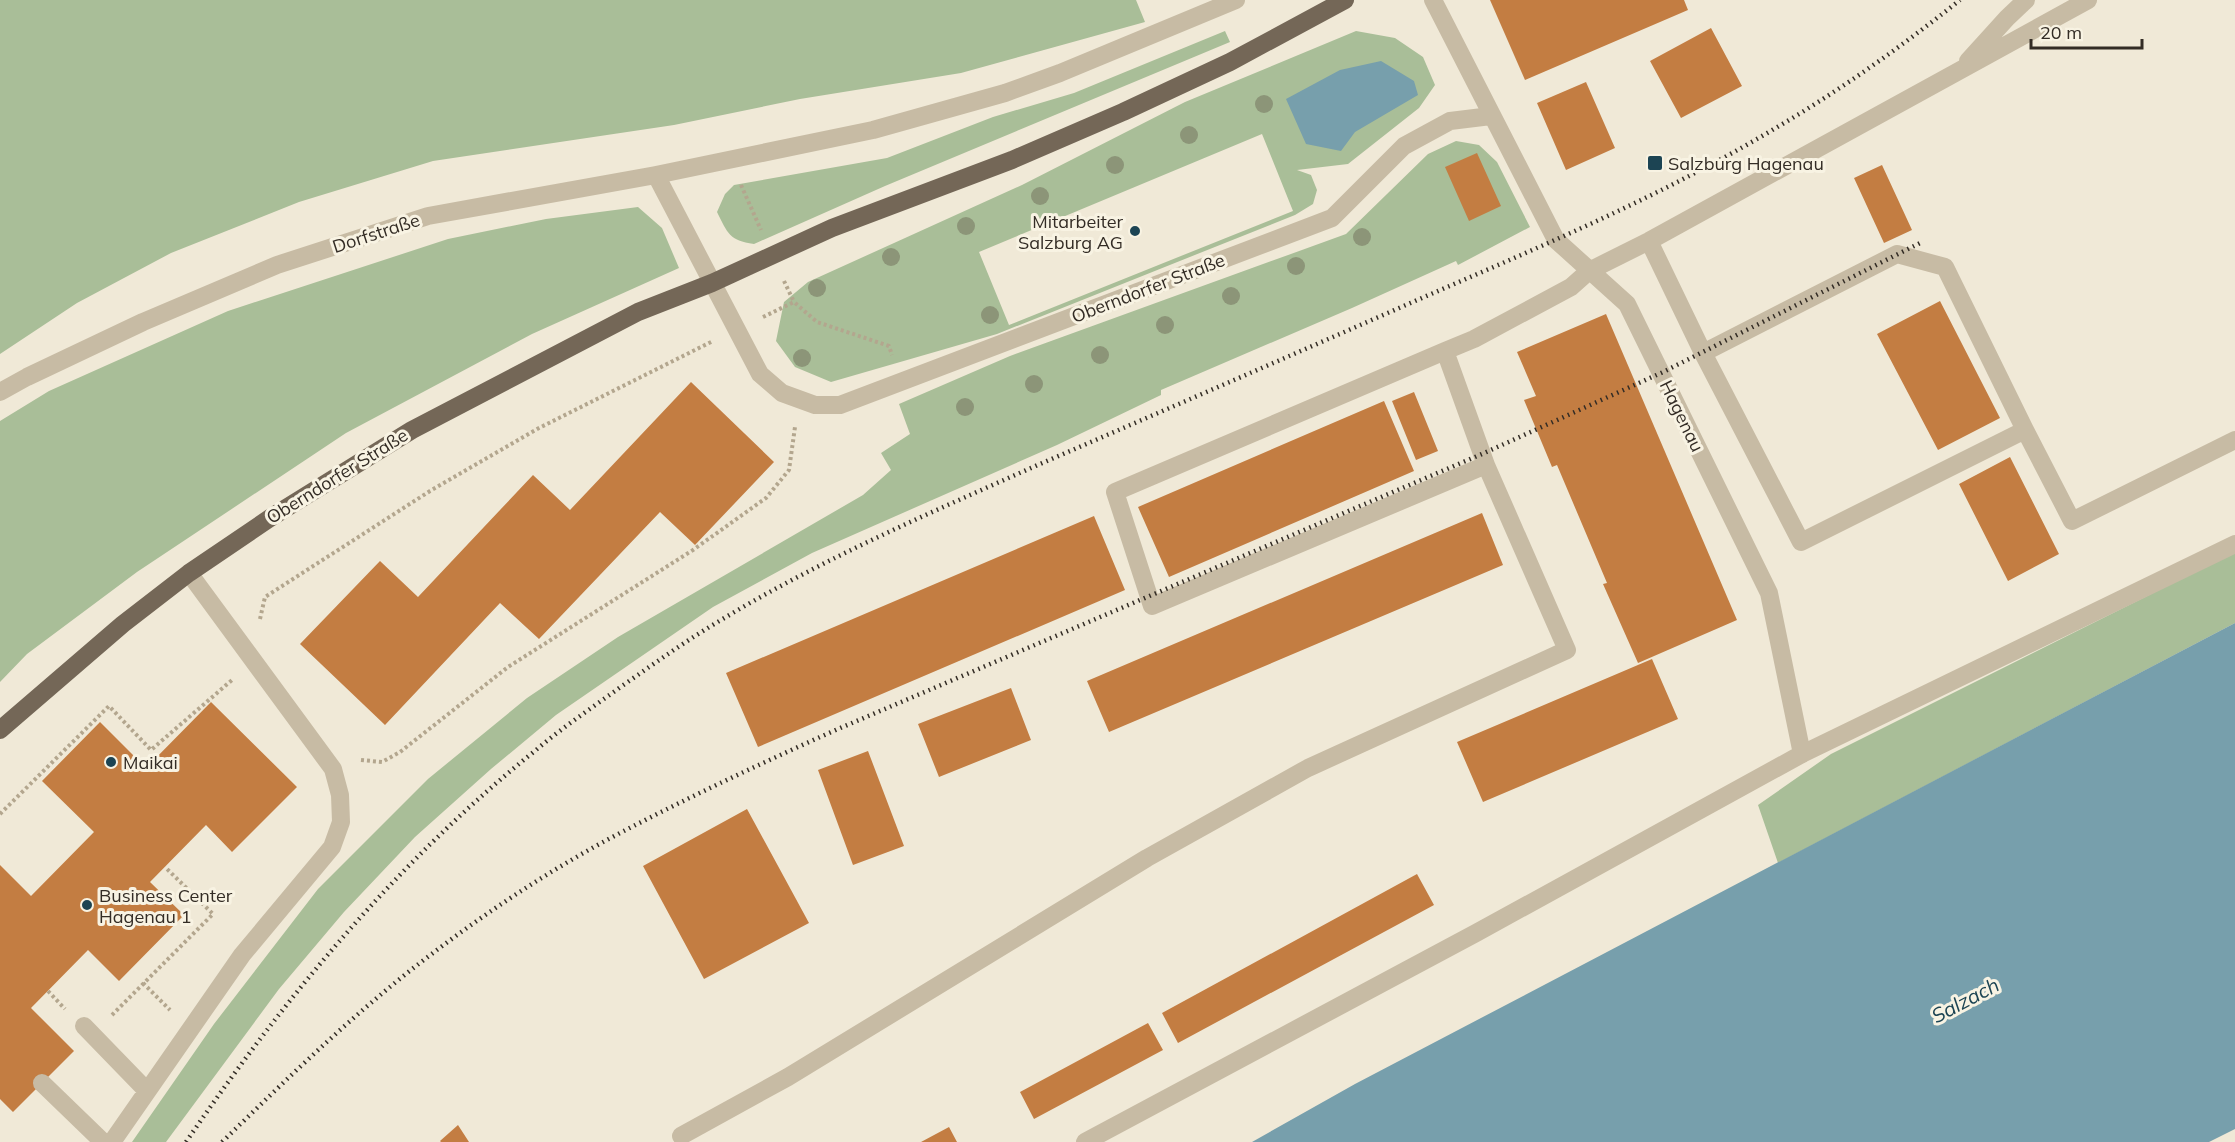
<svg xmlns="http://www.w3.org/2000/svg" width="2235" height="1142" font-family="Mulish,sans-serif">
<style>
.green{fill:#a9be98;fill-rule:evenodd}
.water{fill:#779fac}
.building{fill:#c37d42}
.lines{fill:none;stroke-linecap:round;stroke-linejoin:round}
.path{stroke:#b3a68e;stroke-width:4;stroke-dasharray:3 3;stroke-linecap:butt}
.minor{stroke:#c7bba4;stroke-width:18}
.major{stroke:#746757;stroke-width:18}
.rail{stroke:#332c25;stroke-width:4.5;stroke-dasharray:1.5 4.5;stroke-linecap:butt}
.tree{fill:#8c9578}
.poi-dot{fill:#1c4453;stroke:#f8f3e3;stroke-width:2}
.labels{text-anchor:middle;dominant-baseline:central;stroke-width:6;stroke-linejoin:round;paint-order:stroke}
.poi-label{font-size:18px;fill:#332c25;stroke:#f8f3e3;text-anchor:start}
.street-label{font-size:18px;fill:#332c25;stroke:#f8f3e3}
.water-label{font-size:20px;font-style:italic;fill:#1c4453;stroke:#f8f3e3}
</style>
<rect width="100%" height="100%" fill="#f0e9d7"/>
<!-- green -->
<path class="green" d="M0,0H1136L1145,22L961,73L800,99L674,125L433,161L299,202L171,253L77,303L0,354Z
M1225,31L1230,42L885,186L754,244C729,240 728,234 717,212L725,194L734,185L887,158L993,117L1074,93Z
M1356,31L1395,38L1423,57L1435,85L1419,108L1348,164L1297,170L1311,175L1317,190L1313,204L1295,215L997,334L831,382L795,367L776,341L784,302L808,282L1022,185L1185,102ZM1262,134L1293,211L1009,325L979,252Z
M1456,141L1479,145L1497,162L1530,227L1458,265L1456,261L1352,308L1161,390V395L1057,445L812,553L713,607L556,715L491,769L415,837L344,912L279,989L166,1142H132L214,1024L318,889L428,779L527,698L618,637L863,495L891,470L881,453L910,434L899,404L1010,356L1346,234L1428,154Z
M638,207L662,228L679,268L532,334L346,433L137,572L27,654L0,682V421L49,391L228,311L448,239L546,219Z
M2235,552V623L1778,863L1758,805L1831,754Z"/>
<!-- water -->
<path class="water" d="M1381,61L1414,81L1418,95L1355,132L1341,151L1306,144L1286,99L1340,70Z
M2235,623V1129L2209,1142H1252L1355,1084Z"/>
<!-- building -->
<path class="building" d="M1490,0H1684L1688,10L1525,80Z
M1711,28L1742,86L1681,118L1650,61Z
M1586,82L1615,148L1566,170L1537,103Z
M1477,153L1501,206L1469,221L1445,167Z
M1882,165L1912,230L1884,243L1854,178Z
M1940,301L2000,418L1938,450L1877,334Z
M1606,314L1737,620L1638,663L1603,584L1607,583L1557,465L1552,467L1524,400L1536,396L1517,352Z
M691,382L774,462L695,545L660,512L539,639L500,603L385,725L300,644L380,561L418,597L533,475L570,510Z
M1414,392L1438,451L1416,460L1392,401Z
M1384,401L1414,471L1169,577L1138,507Z
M2010,457L2059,554L2008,581L1959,484Z
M1482,513L1503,565L1109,732L1087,681Z
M1094,516L1125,590L758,747L726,673Z
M1652,659L1678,719L1483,802L1457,742Z
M1011,688L1031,740L939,777L918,724Z
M211,702L297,787L232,852L206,825L150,882L184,915L119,981L88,950L31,1008L74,1051L13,1112L0,1099V865L31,896L94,832L42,781L100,722L146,768Z
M868,751L904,846L853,865L818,770Z
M747,809L809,923L704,979L643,866Z
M1417,874L1434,905L1178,1043L1162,1013Z
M1148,1023L1163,1050L1034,1119L1020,1092Z
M458,1125L469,1142H441L440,1141Z
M949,1127L957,1142H921Z"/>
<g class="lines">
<!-- path -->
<path class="path" d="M741,185L761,230
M784,281L794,302
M763,317L794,302L817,322L889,346L892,355
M260,619L265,597L430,491L539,428L713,341
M361,760L382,762L400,752L508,667L693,550L766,498L789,470L795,427
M0,814L109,706L151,750L232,680
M143,983L170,1010
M48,991L65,1009
M112,1015L213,914L165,867"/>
<!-- minor -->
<path class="minor" d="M1433,0L1556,240L1627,304L1769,593L1802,754
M1968,61L2007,18L2026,0
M656,175L760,374L782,393L815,405H840L1332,218L1404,146L1450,121L1491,116
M1649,241L1703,353L1801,542L2025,430L1945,267L1897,254L1703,353
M1445,351L1486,465L1152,606L1115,492L1445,351L1474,339L1571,287L1589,271L1649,241L2088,0
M0,392L27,377L143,322L277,265L428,216L656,175L873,130L1005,93L1060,73L1236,0
M2025,430L2072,521L2235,440
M84,1026L147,1091
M42,1083L103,1142
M681,1136L788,1077L1147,858L1308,768L1567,650L1486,465
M112,1142L242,955L332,847L341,822L340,795L333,769L189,573
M1085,1142L1476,933L1802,754L2235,544"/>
<!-- major -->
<path class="major" d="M0,730L123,624L189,573L270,518L412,430L638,312L712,283L832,228L1012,160L1123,112L1230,62L1345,0"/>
<!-- rail -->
<path class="rail" d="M186,1142C285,997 398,861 536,750C563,727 593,707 622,686C655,663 687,640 721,620C822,559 932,512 1040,464C1165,410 1290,356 1415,301C1537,248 1660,197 1774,129C1839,91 1901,47 1960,0
M222,1142C289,1077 354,1013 429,956C488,911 553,868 620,833C691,796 764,762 838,729L1482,454L1661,373L1920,243"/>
</g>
<!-- trees -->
<g class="tree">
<circle cx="1264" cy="104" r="9"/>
<circle cx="1189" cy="135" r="9"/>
<circle cx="1115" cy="165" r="9"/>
<circle cx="1040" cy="196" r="9"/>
<circle cx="966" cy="226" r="9"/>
<circle cx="1362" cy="237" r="9"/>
<circle cx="891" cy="257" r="9"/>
<circle cx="1296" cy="266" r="9"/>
<circle cx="817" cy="288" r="9"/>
<circle cx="1231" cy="296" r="9"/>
<circle cx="990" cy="315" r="9"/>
<circle cx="1165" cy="325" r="9"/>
<circle cx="1100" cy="355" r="9"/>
<circle cx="802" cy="358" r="9"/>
<circle cx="1034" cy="384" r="9"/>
<circle cx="965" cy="407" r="9"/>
</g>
<!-- markers -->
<g class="poi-dot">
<rect x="1647" y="155" width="16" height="16" rx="3"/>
<circle cx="1135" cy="231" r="6"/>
<circle cx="111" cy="762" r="6"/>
<circle cx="87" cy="905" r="6"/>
</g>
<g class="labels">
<!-- poi labels -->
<g class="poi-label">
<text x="1668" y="163">Salzburg Hagenau</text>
<text x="1123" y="221" text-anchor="end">Mitarbeiter<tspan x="1123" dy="21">Salzburg AG</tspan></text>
<text x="123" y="762">Maikai</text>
<text x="99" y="895">Business Center<tspan x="99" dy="21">Hagenau 1</tspan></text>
</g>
<!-- street labels -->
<g class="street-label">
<text transform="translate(376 233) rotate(-18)">Dorfstraße</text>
<text transform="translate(1148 288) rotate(-21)">Oberndorfer Straße</text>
<text transform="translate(1682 416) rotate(64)">Hagenau</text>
<text transform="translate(337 476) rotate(-32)">Oberndorfer Straße</text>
</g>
<!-- water labels -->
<g class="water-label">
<text transform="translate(1965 1000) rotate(-28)">Salzach</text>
</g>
</g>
<!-- scale -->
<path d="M2031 39v9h111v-9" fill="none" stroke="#332c25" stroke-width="3"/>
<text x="2040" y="39" font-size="18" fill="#332c25" stroke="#f8f3e3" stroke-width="4.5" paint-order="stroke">20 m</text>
</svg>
